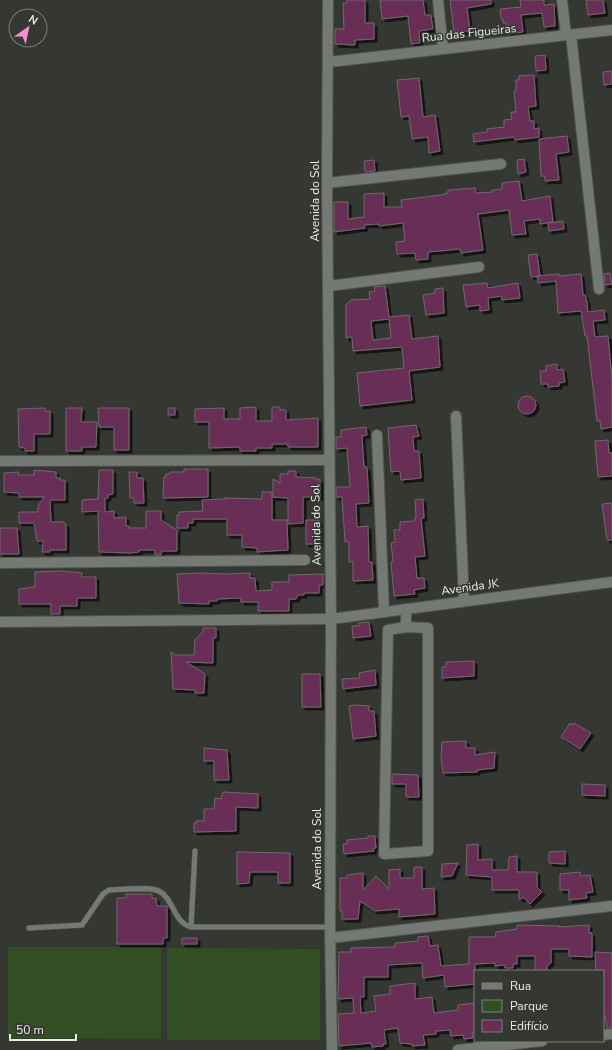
<svg xmlns="http://www.w3.org/2000/svg" width="612" height="1050" font-family="'Nunito Sans',sans-serif">
<style>
.green{fill:#324e23}
.building{fill:#692e54;stroke:#70696c;fill-rule:evenodd;filter:url(#shadow)}
.lines{fill:none;stroke-linecap:round;stroke-linejoin:round}
.service-casing{stroke:#515450;stroke-width:6}
.minor-casing{stroke:#515450;stroke-width:12}
.tertiary-casing{stroke:#515450;stroke-width:12}
.service{stroke:#757973;stroke-width:5}
.minor{stroke:#757973;stroke-width:10}
.tertiary{stroke:#757973;stroke-width:10}
.labels{text-anchor:middle;dominant-baseline:central;stroke-width:3;stroke-linejoin:round;paint-order:stroke}
.street-label{font-size:12px;fill:#eaece9;stroke:#343732}
</style>
<defs>
<filter id="shadow"><feDropShadow dx="3" dy="3" stdDeviation="0" flood-color="#0009"/></filter>
</defs>
<rect width="100%" height="100%" fill="#343732"/>
<!-- green -->
<path class="green" d="M8,947H161V1039L8,1038Z
M167,948L320,949V1040H167Z"/>
<!-- building -->
<path class="building" d="M347,0H365V23H374V39L355,40V45L335,44V29H344L343,3H347Z
M380,0H423L425,15H431L433,29L419,31L420,43L411,44L408,16L382,19Z
M450,0H491V4L467,8L470,31L454,32Z
M520,0H544V5L554,4L555,26L544,27L542,13L521,15L523,32L507,34L506,23H503V19H501L500,9L521,7Z
M586,0H603L605,13L588,15Z
M545,55L546,70L536,71L535,56Z
M612,71V84L604,85L603,72Z
M534,75L536,106L528,107L530,121H534V129L539,128V137L515,140L514,137L474,142L473,134L487,132V129L504,127V120L512,119L511,112H516L514,91L516,90V80H519V76Z
M419,78L423,117L435,115L440,151L429,153L428,137L412,139L409,116L401,117L397,80Z
M567,136L569,152L556,154L559,180L545,181V176H541L539,139Z
M524,159L526,172L518,174L517,160Z
M374,160L375,171L365,172L364,161Z
M519,181L522,201L550,196L553,222L540,224V219L524,221L526,234L512,235L509,210L478,214L483,250L461,253L460,249L428,252V259L416,260L415,253L397,254L396,242L405,241L403,223L379,226V224L364,225L365,228L334,232V202H348V219L364,217V194L384,193V207H402L401,200L441,195L448,193V190L475,188L476,193L492,192V190L502,189V183Z
M563,221L564,229L549,231L548,223Z
M537,254L540,276L531,277L528,255Z
M610,273L612,284L605,285L604,274Z
M559,274V276L581,274L583,295H585L587,302L588,312L604,310L605,320L593,321L595,337L608,336L612,379V427L601,429L600,421H597L587,336H585L581,311L558,313L556,281L538,283L537,276Z
M487,283L488,288L518,283L520,298L502,300L501,296L488,298L489,310L480,311V305L466,307L463,285Z
M385,286L389,317L409,315L412,339L438,336L440,367L409,371L412,400L360,406L357,373L404,368L402,347L353,351L352,337L346,338V305L351,300L370,299L369,292L375,291L374,287ZM389,319L391,338L373,340L371,321Z
M443,288L444,313L426,315L423,295L435,293V289Z
M557,364V370L563,369L565,382L559,383V386L548,387V384H541L540,371H546V366Z
M518 405a9 9 0 1 1 18 0a9 9 0 1 1-18 0Z
M256,407V421H272V407H280V410H286V420L318,418V447H288V444H272V448H256V451H240V447L209,448V422H195V409L224,408V419H240V408Z
M45,408V411H50V434H34V451H25V448L19,447L18,409Z
M66,408H82L81,422H97L96,447H82V451H66Z
M98,408H129V450H114V427H99Z
M168,408H175V415H168Z
M416,425L419,436L413,437L414,451H419L421,478L401,480L400,471L391,472L388,428Z
M366,427L367,435L362,436L364,467H367L369,503L356,504L357,527L368,526L369,562H372L373,580L353,581V562H349V542H345L342,497H336V487H350L347,448L336,449V437H341V430Z
M608,440L609,453H612V476L598,477L595,441Z
M184,469H208V497L163,498L164,477H166V474H170V472H184Z
M34,470L56,472V478H60V480H65V500H50L51,522H64V524H66V550H50V552H42L43,541H37L34,523H19V512H38V506L44,497H19V493L4,492V473L19,472L18,475H34Z
M99,470H113V494L108,495V498H105V512L114,511V518L126,517V526H129V528H146V511H161V520L177,530V551H162L161,555H155V550H139V552L130,553L99,552L98,511L82,512V500L98,499Z
M288,471H296V477L316,478V480L320,479V497H303V523L288,524V498L273,497V479L280,483V474H288Z
M129,472H137V478H143L144,503H134V498H130Z
M262,492H272V520H287L288,550L257,552V548L242,547V535H227V519H193V523H188V528H177V515H179V512L203,511L202,500L225,499L224,498L262,499Z
M423,499L424,518H421L425,556L415,557L417,578H424L425,588L414,590L415,594L394,596L391,562L393,561L391,543L395,542L394,530H400V522L414,521L416,516L415,500Z
M612,503V540H607L602,504Z
M306,520H319V544H306Z
M0,528H17L19,554H0Z
M62,571L82,573V577H96V598H77V606H60V614H51V604H19V589L35,587V572Z
M203,573L226,574L250,573V578H255L256,591L272,590V582H289V575L323,574V585H319V593H304V595H298L296,599H289V611H258V602H241V598L217,599V601H209V604L179,603L177,574Z
M369,622L371,636L353,638L352,626H359V623Z
M203,628H216V638H213V663L186,662L205,674L204,693H195V690L173,689L171,652L175,655H194L195,640L203,631Z
M474,661V676L442,678V667H446V662Z
M375,670L376,685L343,689L342,679L360,678L359,673Z
M302,674H320L321,707H302Z
M356,705L369,706V711H374L376,736L353,739L349,706Z
M570,723L573,725L574,723L591,733L580,749L561,737Z
M466,741V748H475V755L495,752L494,768L477,770V772L443,773L441,758L442,742Z
M204,748L227,750L229,780H214V761H204Z
M392,774L418,775L419,797H406V784H392Z
M582,784L605,785V796L582,795Z
M223,792L258,794V808L236,807V831L194,832V823H196V821H204V809H214L215,798L221,799Z
M368,836H375L376,848H373L374,851L344,854L343,844H347V840L368,838Z
M478,844V860L492,859V870H508L509,857L517,856V872H537V887L542,892L530,904L524,898L519,899V890H492V877L466,875L467,845Z
M565,851V864L549,863V852Z
M237,852L290,853V883H278V872H250L249,883L237,884Z
M458,863L452,876L441,877L442,864Z
M414,867H422V889L434,888L435,914L399,917V909L375,911L360,901L358,919H342V911H340V878H347V875L363,873V890L376,876L389,889V870L400,869V878H414Z
M580,872L581,876L590,875L593,892L586,893L587,898L569,900V890H560V874Z
M126,894H152V898H156L157,906H167V938H163V944H117V898H126Z
M517,925L560,926L559,927L589,925V933H592V957L569,956V949H551V963L547,966V969L544,971L535,970V956H517V964H513V968H505V965L495,966V963L475,964V984L445,987L444,975L423,978L422,963L388,965V977H364V997H360L361,1013L376,1011L374,996L390,994V986L415,983V999L432,997L434,1013L458,1010V1005L475,1003V1032H472L473,1038L464,1039L463,1035L451,1036L450,1030L436,1031V1034L423,1035L425,1045L412,1046V1044L400,1043L398,1028L384,1030L386,1044H383V1046L372,1047L371,1043L339,1046L338,1014L354,1013L353,998L338,999L339,952H351V948L395,947V943L418,941V937L428,936L430,946L438,945L441,966L469,964V937H495L496,932L517,929Z
M182,938H197V944H182Z
M595,952L612,953V1028H607L605,1016H603V970L596,971Z"/>
<g class="lines">
<defs>
<path id="service" d="M191,927L195,851
M29,928L82,925L103,894L109,890C121,890 149,886 159,891C174,899 173,922 191,927H330"/>
<path id="minor" d="M438,0L443,49
M562,0L566,35
M571,35L599,289
M327,183L501,164
M329,286L479,267
M456,416L464,601
M377,435L384,612
M0,461L329,460
M0,563L305,560
M406,609V627L428,628V851L384,854L388,630L406,627
M0,622L331,619
M330,938L612,906
M603,1035L612,1034
M458,1050L542,1041"/>
<path id="tertiary" d="M328,0L327,183L331,619L330,927L332,1050
M329,62L612,30
M331,619L612,582"/>
</defs>
<!-- service casing -->
<use href="#service" class="service-casing"/>
<!-- minor casing -->
<use href="#minor" class="minor-casing"/>
<!-- tertiary casing -->
<use href="#tertiary" class="tertiary-casing"/>
<!-- service -->
<use href="#service" class="service"/>
<!-- minor -->
<use href="#minor" class="minor"/>
<!-- tertiary -->
<use href="#tertiary" class="tertiary"/>
</g>
<g class="labels">
<!-- street labels -->
<g class="street-label">
<text transform="translate(469 33) rotate(-6)">Rua das Figueiras</text>
<text transform="translate(315 201) rotate(-90)">Avenida do Sol</text>
<text transform="translate(316 525) rotate(-91)">Avenida do Sol</text>
<text transform="translate(470 587) rotate(-8)">Avenida JK</text>
<text transform="translate(317 849) rotate(-90)">Avenida do Sol</text>
</g>
</g>
<!-- legend -->
<rect x="474" y="970" width="130" height="72" fill="#343732" stroke="#7d7f7b"/>
<rect x="482" y="983" width="20" height="6" fill="#757973" stroke="#7d7f7b"/>
<text x="510" y="990" font-size="12" fill="#eaece9">Rua</text>
<rect x="482" y="1000" width="20" height="12" fill="#324e23" stroke="#7d7f7b"/>
<text x="510" y="1010" font-size="12" fill="#eaece9">Parque</text>
<rect x="482" y="1020" width="20" height="12" fill="#692e54" stroke="#7d7f7b"/>
<text x="510" y="1030" font-size="12" fill="#eaece9">Edifício</text>
<!-- north arrow -->
<g transform="translate(28 28) rotate(33)"><circle r="19" fill="#343732" stroke="#7d7f7b"/>
<path d="M0-3L7 15L0 10L-7 15Z" fill="#f690cf"/>
<text y="-6" font-size="11" font-weight="bold" text-anchor="middle" fill="#eaece9">N</text>
</g>
<!-- scale -->
<path d="M10 1034v6h66v-6" fill="none" stroke="#eaece9" stroke-width="2"/>
<text x="16" y="1034" font-size="12" fill="#eaece9" stroke="#343732" stroke-width="3" paint-order="stroke">50 m</text>
</svg>
